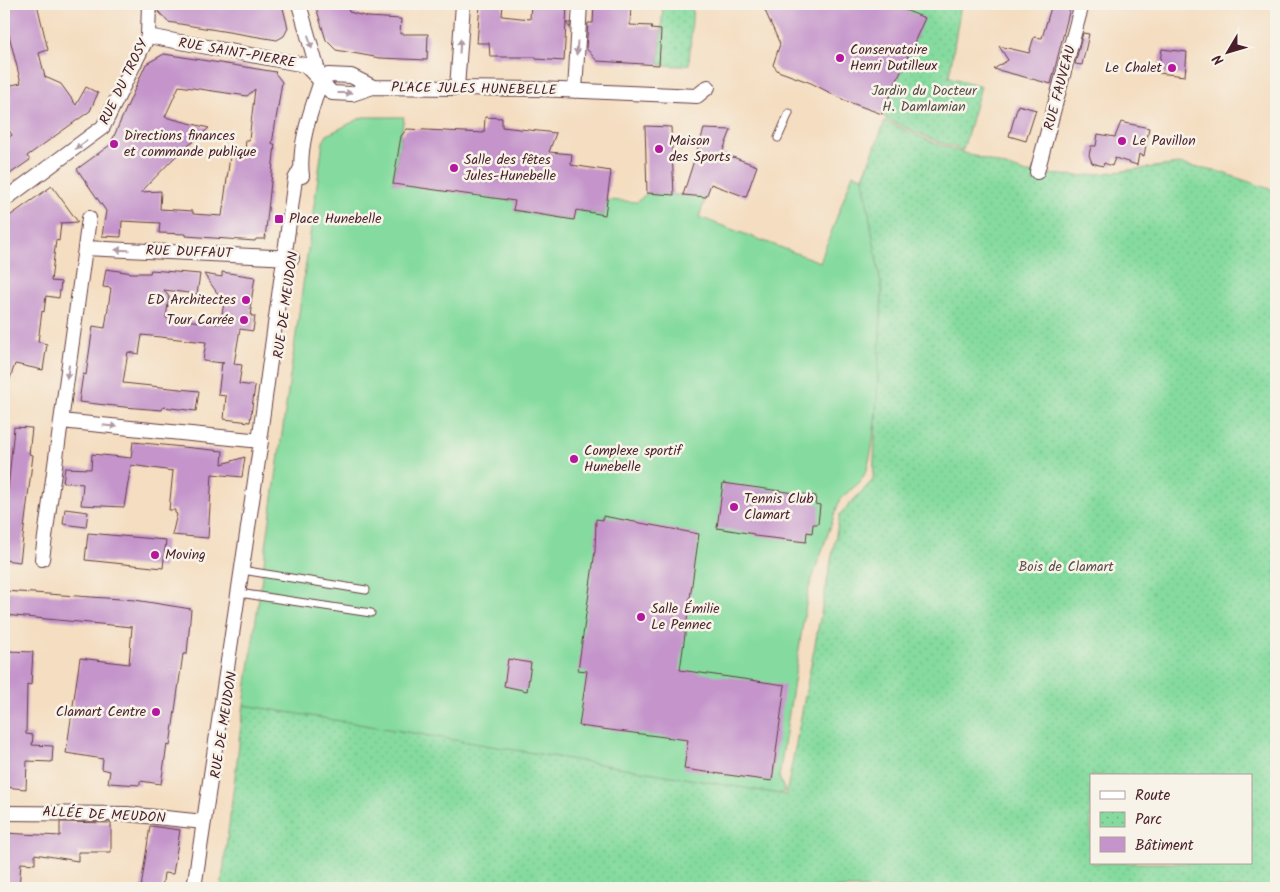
<svg xmlns="http://www.w3.org/2000/svg" width="1280" height="892" font-family="Kalam,sans-serif">
<style>
.grass{fill:#85db9f;stroke:#687d65}
.park{fill:url(#park-dots);stroke:#687d65;fill-rule:evenodd}
.building{fill:#c494cb;fill-rule:evenodd}
.lines{fill:none;stroke-linecap:round;stroke-linejoin:round}
.lane-casing{stroke:#643c41;stroke-width:9}
.street-casing{stroke:#643c41;stroke-width:16}
.lane{stroke:#fff;stroke-width:7}
.street{stroke:#fff;stroke-width:14}
.oneway{fill:#ae9aa0}
.poi-dot{fill:#b5179e;stroke:#f7f3e8;stroke-width:2}
.labels{text-anchor:middle;dominant-baseline:central;stroke-width:5;stroke-linejoin:round;paint-order:stroke}
.poi-label{font-size:14px;fill:#4a1f2b;stroke:#f7f3e8;text-anchor:start}
.street-label{font-size:14px;fill:#4a1f2b;stroke:#f7f3e8}
.park-label{font-size:14px;fill:#594e48;stroke:#f7f3e8}
</style>
<defs>
<pattern id="park-dots" width="8" height="8" patternUnits="userSpaceOnUse" patternTransform="scale(1.25)"><rect width="8" height="8" fill="#85db9f"/><path d="M2 2h.1M6 6h.1" fill="none" stroke="#74bc89" stroke-width="1.8" stroke-linecap="round"/></pattern>
</defs>
<rect width="100%" height="100%" fill="#f7f3e8"/>
<filter id="ink" filterUnits="userSpaceOnUse"><feTurbulence type="fractalNoise" baseFrequency=".02" numOctaves="2"/><feDisplacementMap in="SourceGraphic" scale="10" xChannelSelector="R" yChannelSelector="G"/><feConvolveMatrix kernelMatrix="1 2 1 2 8 2 1 2 1" color-interpolation-filters="sRGB"/></filter>
<filter id="wash" filterUnits="userSpaceOnUse"><feTurbulence type="fractalNoise" baseFrequency=".0096" numOctaves="4" result="noise"/><feDisplacementMap in="SourceGraphic" scale="20" xChannelSelector="R" yChannelSelector="G"/><feGaussianBlur stdDeviation="1.12" result="paint"/><feColorMatrix in="noise" values="0 0 0 0 0 0 0 0 0 0 0 0 0 0 0 0 0 1.4 0 .05"/><feComposite in="paint" operator="in"/></filter>
<g filter="url(#wash)">
<rect width="100%" height="100%" fill="#f4ddc0"/>
<!-- grass -->
<path class="grass" d="M363,117H404L393,183L515,201L514,211L573,220L576,210L604,215L607,200L637,202L647,193L706,197L699,217L820,262L853,174L863,177L874,150L905,153L872,448L867,470L860,482L840,499L808,591L779,777L785,792L764,797L239,740L323,142L327,135Z"/>
<!-- park -->
<path class="park" d="M663,4H693L689,64L682,66L659,65Z
M902,4H961L949,77L981,86L963,150L938,142L886,119L882,114L924,19L905,10Z
M885,121L937,144L1027,173L1082,176L1178,164L1220,172L1276,191V888H221L244,705L786,795L840,514L873,480L882,291L863,178ZM1091,776H1251V863H1091Z"/>
<g id="blocks">
<!-- building -->
<path class="building" d="M4,4H37L48,50L39,53L45,77L61,84L76,105L86,87L98,93L90,111L27,156L30,160L4,178V141L12,135L4,123V109L11,103L7,86L21,83L4,15Z
M158,4H282L288,28L284,36L277,40L168,22L158,11Z
M315,4H347L349,12L368,17L401,19L400,34H428L427,60L380,58L336,50L326,40Z
M480,4H503L502,16L530,19L531,4H567L566,23H570V28L566,23L564,61L536,59V57H490L489,43H477Z
M594,4H631L630,25L652,26L651,29L661,30L659,65L597,61L586,48L588,23H593Z
M762,4H902L905,10L925,18L882,114L846,101L811,83L778,71L773,65L780,44Z
M1052,4H1071L1051,84L994,69L1008,60L999,46L1029,53L1034,37L1042,38Z
M1083,33L1089,34L1082,65L1075,64Z
M1162,49L1187,52L1185,76L1158,73Z
M164,54L276,72L275,73L282,82L272,144H275L265,239H256L255,241L186,236V234L159,233L160,223L122,221L121,237L102,236L106,211L77,169L110,145L146,64ZM179,86L247,96L255,89L249,140H246L245,151L231,149L222,216L193,214V211L160,209L161,191L141,192L175,157L209,128L165,117Z
M1018,105L1036,110L1026,141L1009,136Z
M485,117L502,118V127L556,133L549,152L572,154L571,165L611,171L605,215L576,210L574,220L513,210L515,201L393,184L401,136L407,129L484,133Z
M1121,122L1149,128L1144,156L1139,154L1137,165L1115,158L1112,166L1104,163L1103,166L1092,163L1089,155L1091,146H1096L1098,134L1115,137Z
M645,126L671,127L674,195L647,193Z
M704,129L731,130L722,153L757,166L746,197L711,184L706,197L683,195Z
M52,186L78,222L61,223L59,241L56,240L51,281L61,282L59,298L46,296L44,312L42,311L38,342L47,344L43,370L15,364L6,390H4V220Z
M106,269L132,273H150L151,270L200,274L197,294L164,290L169,297L166,318L220,324L225,298L220,297L204,274L222,277V272L255,277L250,309H252L251,316H255L253,331L240,329L234,364L242,365L239,384L255,386L250,422L224,419L226,396L218,395L222,363H224L203,361L206,342L142,335L139,354L128,352L123,383L199,391L196,411L163,407L162,410L124,407L79,402L83,374L86,375L93,326L105,328L111,288L103,287Z
M14,427L32,428L29,454L33,455L20,562L4,560V489L8,490Z
M133,442L223,451L222,464L245,457L242,477L212,474L208,538L172,535L177,514L175,513V510H169L173,471L131,465L124,507L81,505L83,484L63,482L65,468L91,469L92,454L131,458Z
M723,483L816,496L815,504L820,505L818,524H813L812,533L807,532L806,542L754,536V534L717,528Z
M65,509L88,512L86,527L63,524Z
M603,516L699,534L680,670L785,685L772,781L684,769L688,740L579,726L587,671L578,670L595,551L596,519L603,520Z
M88,533L166,540L163,568L85,560Z
M4,591L135,600L191,609L187,654H183L170,746L167,745L161,784L140,781V785L108,783L110,771L102,769L103,759L66,753L80,658L129,664L132,627L4,615Z
M8,651L33,652L31,685L27,684L26,734L33,735L32,745L53,746L52,762L27,761L26,789L4,787V689H6Z
M508,659L531,663L527,691L504,686Z
M60,822L111,823V852H78V861L35,854V864L21,863L19,888H4V833L60,836Z
M150,826L180,830L173,874L164,873L162,888H141Z"/>
</g>
</g>
<g filter="url(#ink)">
<use href="#blocks" fill-opacity="0" stroke="#643c41" stroke-width="1"/>
<g class="lines">
<defs>
<path id="lane" d="M778,138L789,113
M242,570L366,590
M239,593L371,613"/>
<path id="street" d="M299,4L320,78
M148,36L305,65L332,93L352,94L373,87L538,89L697,96L708,87
M321,81L328,75L351,76L373,87
M457,88L463,4
M575,91L580,4
M1037,172L1082,4
M302,176C298,145 311,111 321,81
M4,200L103,127L148,36L149,4
M85,248L89,218
M61,421L261,441
M42,559L85,248L292,258
M4,813L127,814L204,822
M194,888L261,441L260,434L295,179L301,168"/>
</defs>
<!-- lane casing -->
<use href="#lane" class="lane-casing"/>
<!-- street casing -->
<use href="#street" class="street-casing"/>
<!-- lane -->
<use href="#lane" class="lane"/>
<!-- street -->
<use href="#street" class="street"/>
</g>
<!-- one-way arrows -->
<defs><path id="oneway-solid" d="M-6-.8H1V-3.2L6.5 0L1 3.2V.8H-6Z" transform="scale(1.25)"/></defs>
<g class="oneway">
<use href="#oneway-solid" transform="translate(310 42) rotate(74)"/>
<use href="#oneway-solid" transform="translate(460 46) rotate(-86)"/>
<use href="#oneway-solid" transform="translate(577 48) rotate(94)"/>
<use href="#oneway-solid" transform="translate(345 93)"/>
<use href="#oneway-solid" transform="translate(81 145) rotate(144)"/>
<use href="#oneway-solid" transform="translate(122 250) rotate(-178)"/>
<use href="#oneway-solid" transform="translate(68 372) rotate(98)"/>
<use href="#oneway-solid" transform="translate(110 426) rotate(6)"/>
</g>
</g>
<!-- markers -->
<g class="poi-dot">
<circle cx="840" cy="58" r="5"/>
<circle cx="1172" cy="68" r="5"/>
<circle cx="1122" cy="141" r="5"/>
<circle cx="114" cy="144" r="5"/>
<circle cx="659" cy="149" r="5"/>
<circle cx="454" cy="168" r="5"/>
<rect x="274" y="214" width="10" height="10" rx="2.5"/>
<circle cx="246" cy="300" r="5"/>
<circle cx="244" cy="320" r="5"/>
<circle cx="574" cy="459" r="5"/>
<circle cx="734" cy="507" r="5"/>
<circle cx="155" cy="555" r="5"/>
<circle cx="641" cy="617" r="5"/>
<circle cx="156" cy="712" r="5"/>
</g>
<g class="labels">
<!-- poi labels -->
<g class="poi-label">
<text x="850" y="50">Conservatoire<tspan x="850" dy="16">Henri Dutilleux</tspan></text>
<text x="1162" y="68" text-anchor="end">Le Chalet</text>
<text x="124" y="136">Directions finances<tspan x="124" dy="16">et commande publique</tspan></text>
<text x="669" y="141">Maison<tspan x="669" dy="16">des Sports</tspan></text>
<text x="1132" y="141">Le Pavillon</text>
<text x="464" y="160">Salle des fêtes<tspan x="464" dy="16">Jules-Hunebelle</tspan></text>
<text x="289" y="219">Place Hunebelle</text>
<text x="236" y="300" text-anchor="end">ED Architectes</text>
<text x="234" y="320" text-anchor="end">Tour Carrée</text>
<text x="584" y="451">Complexe sportif<tspan x="584" dy="16">Hunebelle</tspan></text>
<text x="744" y="499">Tennis Club<tspan x="744" dy="16">Clamart</tspan></text>
<text x="165" y="555">Moving</text>
<text x="651" y="609">Salle Émilie<tspan x="651" dy="16">Le Pennec</tspan></text>
<text x="146" y="712" text-anchor="end">Clamart Centre</text>
</g>
<!-- street labels -->
<g class="street-label">
<text transform="translate(237 53) rotate(10)">RUE SAINT-PIERRE</text>
<text transform="translate(124 82) rotate(-64)">RUE DU TROSY</text>
<text transform="translate(1060 88) rotate(-75)">RUE FAUVEAU</text>
<text transform="translate(474 89) rotate(1)">PLACE JULES HUNEBELLE</text>
<text transform="translate(189 252) rotate(2)">RUE DUFFAUT</text>
<text transform="translate(286 305) rotate(-82)">RUE DE MEUDON</text>
<text transform="translate(224 725) rotate(-81)">RUE DE MEUDON</text>
<text transform="translate(104 815) rotate(3)">ALLÉE DE MEUDON</text>
</g>
<!-- park labels -->
<g class="park-label">
<text x="924" y="91">Jardin du Docteur<tspan x="924" dy="16">H. Damlamian</tspan></text>
<text x="1066" y="567">Bois de Clamart</text>
</g>
</g>
<!-- margin -->
<rect width="1280" height="892" fill="none" stroke="#f7f3e8" stroke-width="20"/>
<!-- legend -->
<rect x="1090" y="774" width="162" height="90" fill="#f7f3e8" stroke="#b29e9c"/>
<rect x="1100" y="791" width="25" height="8" fill="#ffffff" stroke="#b29e9c"/>
<text x="1135" y="800" font-size="15" fill="#4a1f2b">Route</text>
<rect x="1100" y="812" width="25" height="15" fill="url(#park-dots)" stroke="#b29e9c"/>
<text x="1135" y="824" font-size="15" fill="#4a1f2b">Parc</text>
<rect x="1100" y="837" width="25" height="15" fill="#c494cb" stroke="#b29e9c"/>
<text x="1135" y="850" font-size="15" fill="#4a1f2b">Bâtiment</text>
<!-- north arrow -->
<g transform="translate(1228 52) rotate(232)" stroke="#f7f3e8" stroke-width="4" paint-order="stroke">
<path d="M0-4L9 19L0 12L-9 19Z" fill="#4a1f2b"/>
<text y="-8" font-size="14" font-weight="bold" text-anchor="middle" fill="#4a1f2b">N</text>
</g>
</svg>
